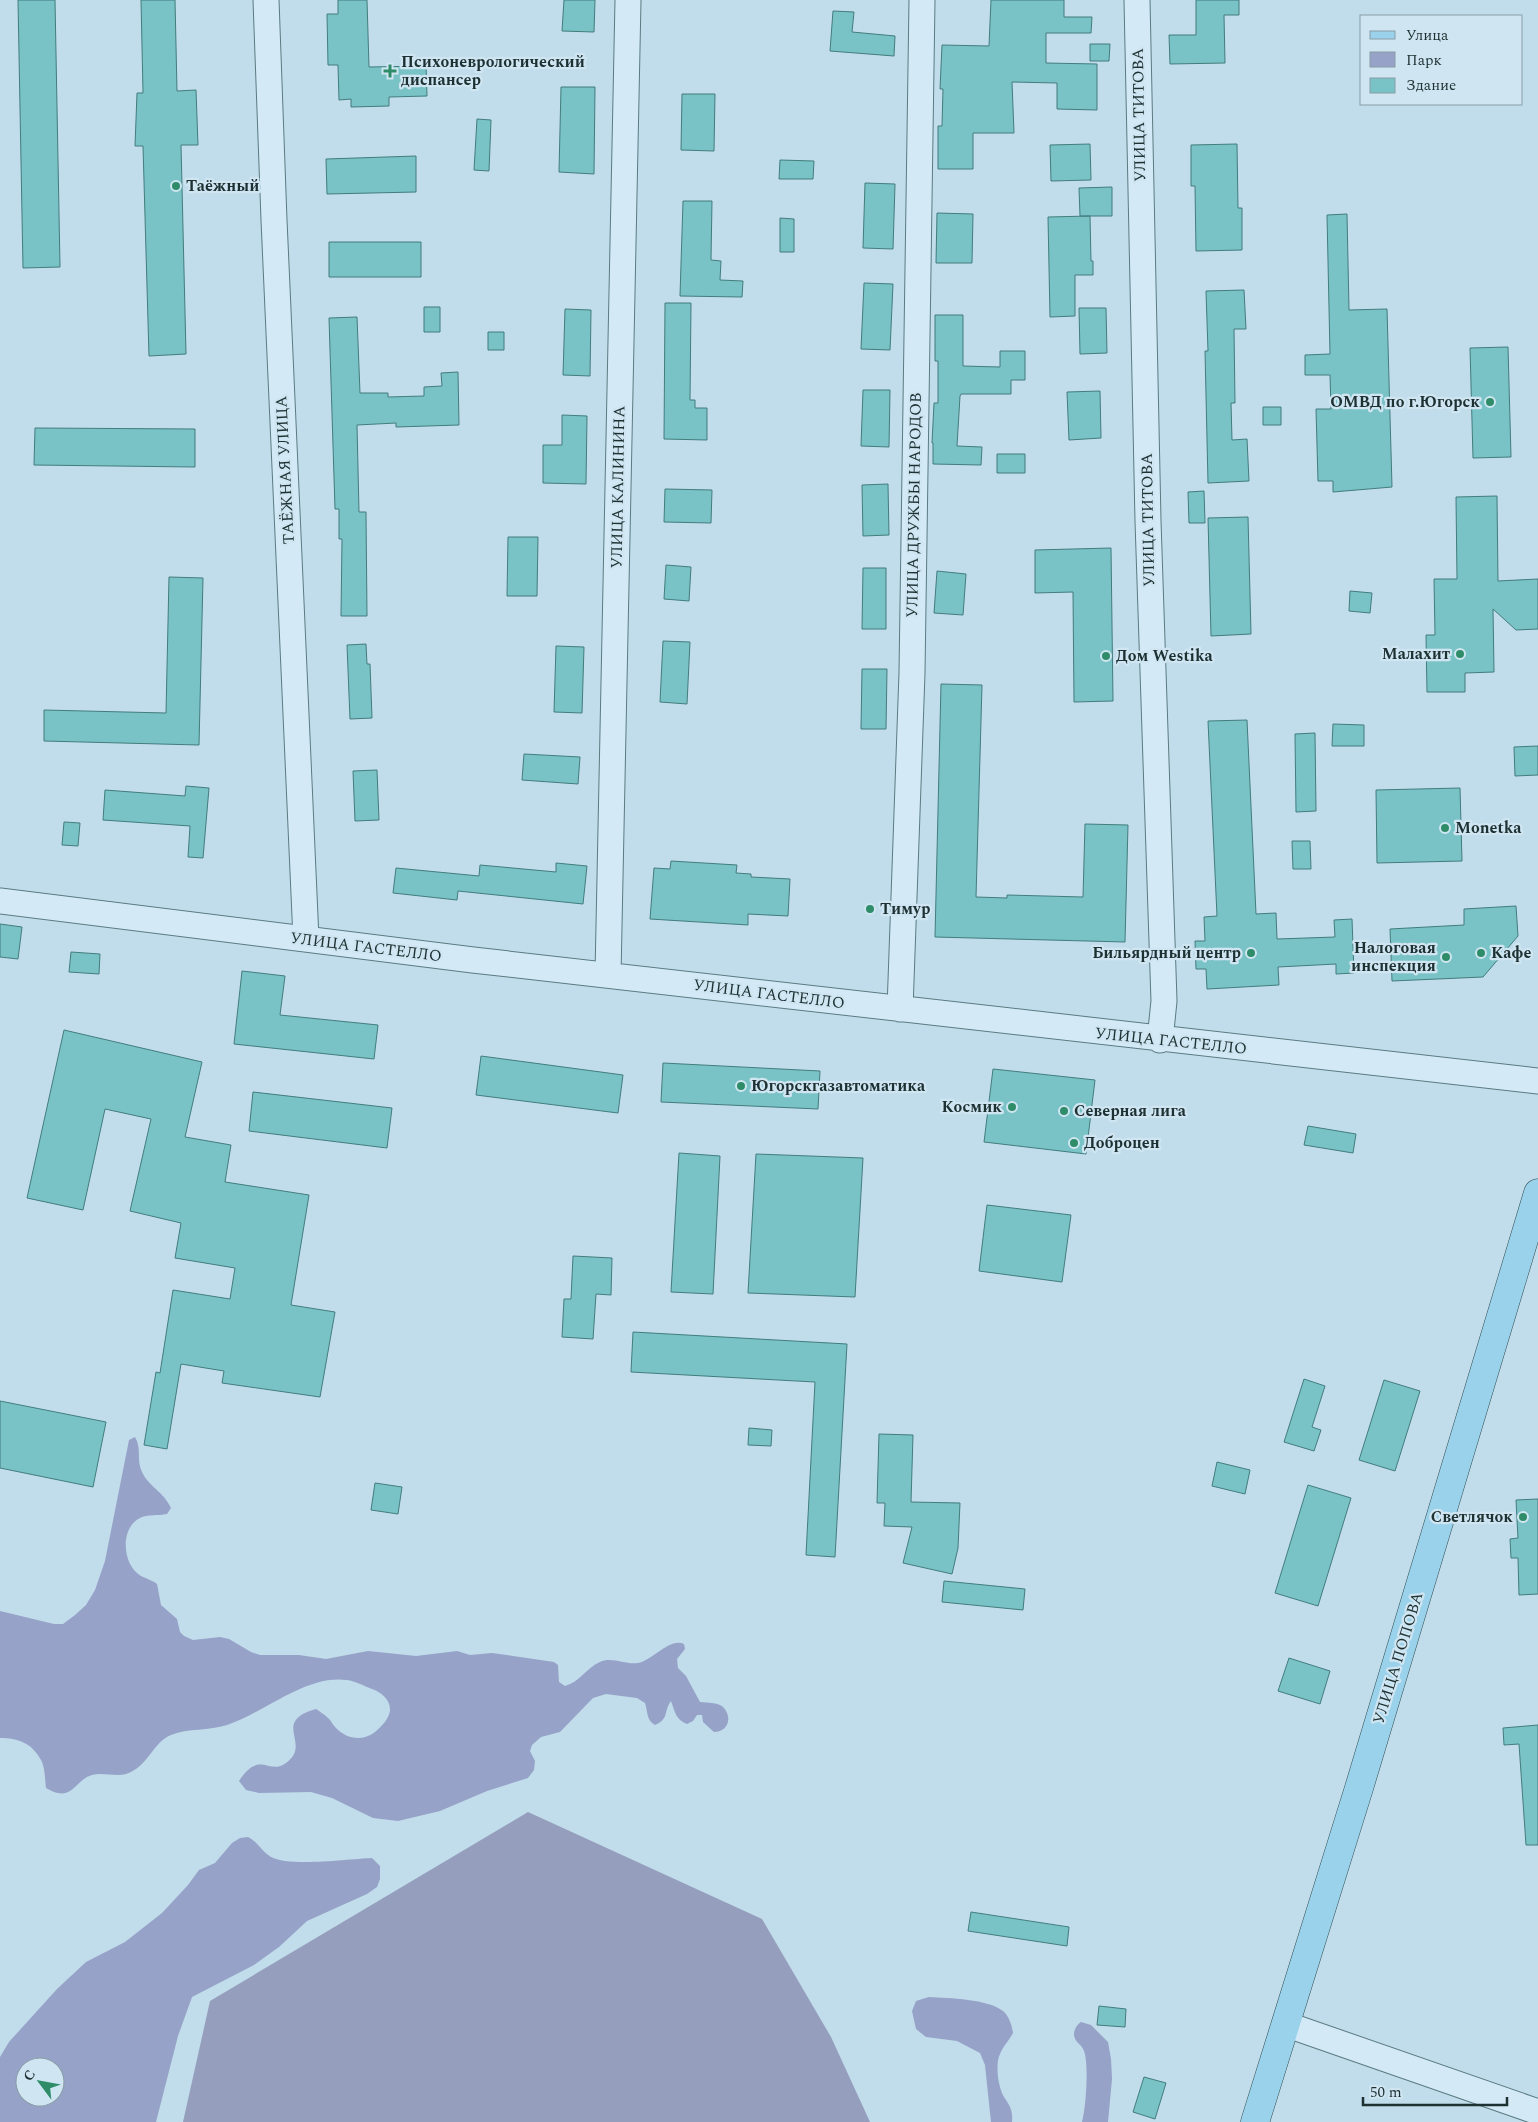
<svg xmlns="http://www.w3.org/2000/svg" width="1538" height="2122" font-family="Spectral,serif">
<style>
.green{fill:#96a2c7;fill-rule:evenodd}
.cemetery{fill:#959ebc}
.building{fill:#79c2c5;stroke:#427d7f}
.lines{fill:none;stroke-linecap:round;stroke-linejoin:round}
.minor-casing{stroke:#5a7b82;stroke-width:27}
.major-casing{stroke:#2e4c4f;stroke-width:29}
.minor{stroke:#d3eaf6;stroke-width:25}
.major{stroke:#9ad1eb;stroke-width:28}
.poi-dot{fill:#2f8c69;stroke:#cfe6f2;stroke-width:2}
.labels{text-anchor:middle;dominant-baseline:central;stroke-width:4.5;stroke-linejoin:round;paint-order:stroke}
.poi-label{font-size:16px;font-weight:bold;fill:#1d3032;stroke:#cfe6f2;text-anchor:start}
.street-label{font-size:16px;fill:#1d3032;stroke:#cfe6f2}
</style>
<rect width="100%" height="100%" fill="#c1dcea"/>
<!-- green -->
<path class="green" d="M135,1437C142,1448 136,1460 142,1472C149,1487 163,1491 171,1508L167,1514C158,1516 147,1514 140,1518C121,1527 122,1560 137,1573C142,1578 151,1579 157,1584L161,1605L177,1619L180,1632L184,1636L193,1640L220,1637L229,1639L251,1652L260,1655H299L326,1659L368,1651L416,1656L457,1651L470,1655L492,1653L554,1662L558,1665L559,1682L565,1686C580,1682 586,1668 600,1662C611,1656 626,1665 638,1663C653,1660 670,1637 684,1644L685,1649L677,1659L678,1668L686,1676L700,1702C708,1703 719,1702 724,1708C733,1719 727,1732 714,1732L703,1722L702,1715H697L693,1721L687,1724C676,1720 675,1712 671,1701C663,1712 670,1718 655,1725C646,1720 648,1712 645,1703L637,1698L606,1694L593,1698L560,1732L541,1737L532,1745L530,1751L535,1761L534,1770L528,1778L487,1791L440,1811L398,1821L373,1818L332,1798L311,1792L259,1793L246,1790L239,1781C260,1749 269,1776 286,1763C313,1744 270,1722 316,1709C320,1712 324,1714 328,1718C331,1720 332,1724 335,1727C346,1739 362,1742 375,1732C382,1726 388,1720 390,1711C391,1700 381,1692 372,1689C364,1686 355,1681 347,1680C306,1674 264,1713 227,1725C209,1731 188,1728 171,1735C153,1742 148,1767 126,1774C115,1777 103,1772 92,1775C74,1780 73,1804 46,1788C45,1780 45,1767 41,1760C32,1743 18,1738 0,1738V1611L54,1624H63L75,1615L86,1605L95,1590L105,1561L129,1440Z
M248,1837C258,1842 262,1852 271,1857C289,1867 349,1859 372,1858L380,1866V1879L377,1887L367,1894L307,1921L279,1947L254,1965L192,1997L178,2036L156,2122H0V2057L9,2042L57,1989L86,1962L125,1942L162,1913L188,1885L199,1870L215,1863L232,1843L240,1838ZM25,2067H55V2097H25Z
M929,1997C949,1998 988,1999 1003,2011C1009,2016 1012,2026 1013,2033C1009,2041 1003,2046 1000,2054C995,2064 998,2087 1004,2097C1010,2106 1013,2110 1012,2122H991L985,2065L980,2053L957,2041L926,2037L916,2029L912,2011L916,2001Z
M1081,2022L1091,2025L1108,2042L1111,2059L1112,2079L1108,2122H1082C1086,2108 1089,2064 1084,2051C1082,2044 1075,2043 1074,2035C1074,2029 1077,2025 1081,2022Z"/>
<!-- cemetery -->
<path class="cemetery" d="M528,1812L762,1919L831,2037L870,2122H183L210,2001Z"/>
<!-- building -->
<path class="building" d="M18,0H55L60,267L23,268Z
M141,0H175L177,91L196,90L198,145H181L186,354L149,356L143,146H135L137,93H143Z
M338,0H367L369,67L426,66L427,96L389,97V106L351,107V99L339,100L338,65H328L327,14H338Z
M564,0H595L594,32L562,31Z
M991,0H1064V17H1092L1091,33H1046V63L1097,64V110L1057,109V83L1012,82L1014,133H973V169H938V126H942L943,89H940L942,45L989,46Z
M1196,0H1239V15H1224L1225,63L1170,64L1169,35H1196Z
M833,11L854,12L852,32L895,36L894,56L830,51Z
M1090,44H1110L1109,61H1090Z
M561,87H595L594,174L559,172Z
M682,94H715L714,151L681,150Z
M477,119L491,120L489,171L474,170Z
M1090,144L1091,180L1051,181L1050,145Z
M1237,144L1238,208H1242V250L1196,251L1195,186H1191V145Z
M416,156V192L327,194L326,159Z
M780,160L814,161L813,179H779Z
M865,183L895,184L893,249L863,248Z
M1112,187V216H1080L1079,188Z
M683,201H712L711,260L721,261L720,280L743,281L742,297L680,296Z
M937,213L973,214L972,263H936Z
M1347,214L1349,310L1387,309L1392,487L1333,492V481H1318L1316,409H1331L1330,375H1305V355L1330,354L1327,215Z
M1090,216L1091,261H1093V275H1075V316L1050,317L1048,217Z
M780,218L794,219V252H780Z
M329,242H421V277H329Z
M864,283L893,284L890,350L861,349Z
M1244,290L1246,329H1234L1235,403H1231L1232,440L1247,439L1249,481L1208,483L1205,351H1208L1206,291Z
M665,303H691L690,400H695V408H707V440L664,439Z
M424,307H440V332H424Z
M1079,308H1106L1107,353L1080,354Z
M565,309L591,310L590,376L563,375Z
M935,315H963V366L1000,367V351H1025V380H1011V394H961L960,396L957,446L982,447L981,465L933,464V443H932L934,403H938V361H935Z
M357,317L360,393H388V397L424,396V387L442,386L441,373L458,372L459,425L396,427V423L357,425L359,512H366L367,616H341L342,539H339V509H335L329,318Z
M488,332H504V350H488Z
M1508,347L1511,457L1473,458L1470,348Z
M863,390H890L889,447L861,446Z
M1100,391L1101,438L1069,440L1067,392Z
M1263,407H1281V425H1263Z
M562,415L587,416L586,484L543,483V445H562Z
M35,428L195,429V467L34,465Z
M997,454H1025V473H997Z
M888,484L889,535L863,536L862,485Z
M665,489L712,490L711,523L664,522Z
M1204,491L1205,523H1189L1188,492Z
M1497,496L1498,581L1538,579V629L1516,630L1493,609L1494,672L1465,673V692H1427L1426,635H1435L1434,579H1457L1456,497Z
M1248,517L1251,634L1211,636L1208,518Z
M508,537H538L537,596H507Z
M1111,548L1113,701L1074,702L1073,592L1035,593V550Z
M666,565L691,567L689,601L664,599Z
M863,568H886V629H862Z
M937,571L966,574L963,615L934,613Z
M169,577L203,578L199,745L44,741V710L166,713Z
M1350,591L1372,593L1370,613L1349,611Z
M663,641L690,642L687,704L660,702Z
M366,644L367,664H370L372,718L350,719L347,645Z
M556,646L584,647L582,713L554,712Z
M862,669H887L886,729H861Z
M941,684L982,685L976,897L1007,898V895L1083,897L1085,824L1128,825L1125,942L935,937Z
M1247,720L1256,914L1276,913L1277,939L1335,937L1334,920L1352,919L1354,973L1336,974V964L1278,967L1279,985L1207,989L1206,969H1196L1195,941H1205L1204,917L1217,916L1208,721Z
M1333,724L1364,725V746H1332Z
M1315,733L1316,811L1296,812L1295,734Z
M1538,746V775L1515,776L1514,747Z
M524,754L580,757L578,784L522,780Z
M377,770L379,820L355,821L353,771Z
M186,786L209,788L203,858L188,857L190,826L103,820L105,790L185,796Z
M1460,788L1462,861L1377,863L1376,790Z
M64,822L80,823L78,846L62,845Z
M1292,841H1310L1311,869H1293Z
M671,861L737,865L736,873L751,874V877L790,879L788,916L748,914V925L650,919L654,868L670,869Z
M556,863L587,866L583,904L458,891L457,900L393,893L396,868L479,876L480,865L556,872Z
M1516,906L1518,936L1483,977L1392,981L1390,929L1464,925V909Z
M0,924L22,927L18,959L0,957Z
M71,952L100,954L99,974L69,972Z
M242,971L285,976L280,1015L378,1025L374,1059L234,1044Z
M64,1030L202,1062L185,1137L231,1145L225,1182L309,1195L291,1305L335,1312L320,1397L222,1383L224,1371L181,1364L167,1449L144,1445L156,1372L160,1373L173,1290L230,1299L235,1268L175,1258L181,1223L130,1211L151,1119L105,1109L83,1210L27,1198Z
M481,1056L623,1075L618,1113L476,1095Z
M663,1063L820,1071L818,1109L661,1102Z
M993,1069L1095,1080L1086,1154L984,1142Z
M253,1092L392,1108L387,1148L249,1131Z
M1308,1126L1356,1134L1353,1153L1304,1145Z
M679,1153L720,1156L713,1294L671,1292Z
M756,1154L863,1158L855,1297L748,1293Z
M987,1205L1071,1215L1062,1282L979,1271Z
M573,1256L612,1258L611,1295L596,1294L593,1339L562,1337L564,1299H571Z
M633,1332L847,1344L835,1557L806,1555L815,1382L631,1372Z
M1304,1379L1325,1386L1312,1427L1321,1430L1314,1451L1284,1442Z
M1384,1380L1420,1391L1395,1471L1359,1460Z
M0,1401L106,1422L93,1487L0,1468Z
M749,1428L772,1430L771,1446L748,1445Z
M879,1434L913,1435L911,1502L960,1503L958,1548L952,1574L903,1563L912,1527L884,1526L885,1503H877Z
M1217,1462L1250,1470L1245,1494L1212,1486Z
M375,1483L402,1487L398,1514L371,1510Z
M1308,1485L1351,1498L1318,1606L1275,1593Z
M1538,1499V1594L1519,1595L1518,1558H1511L1510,1539L1518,1538L1516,1500Z
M944,1581L1025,1589L1023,1610L942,1602Z
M1289,1658L1330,1671L1320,1704L1278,1691Z
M1538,1725V1845H1526L1519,1744L1504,1745L1503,1728Z
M971,1912L1069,1927L1067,1946L968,1931Z
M1099,2006L1126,2009L1125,2027L1097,2025Z
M1144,2077L1166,2083L1155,2119L1133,2112Z"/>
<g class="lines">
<defs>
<path id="minor" d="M266,0L274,220L306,939
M1137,0L1148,521L1164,1001L1160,1040
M0,901L473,960L1538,1081
M608,975L628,0
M900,1009L912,673L922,0
M1285,2024L1538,2112"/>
<path id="major" d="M1255,2122L1359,1788L1538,1193"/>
</defs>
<!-- minor casing -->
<use href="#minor" class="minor-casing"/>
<!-- major casing -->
<use href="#major" class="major-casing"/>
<!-- minor -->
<use href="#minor" class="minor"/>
<!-- major -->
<use href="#major" class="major"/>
</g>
<!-- markers -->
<g class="poi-dot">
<path d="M387.5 63.5h5v5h5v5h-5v5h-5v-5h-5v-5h5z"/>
<circle cx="176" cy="186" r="5"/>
<circle cx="1490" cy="402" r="5"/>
<circle cx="1460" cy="654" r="5"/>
<circle cx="1106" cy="656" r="5"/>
<circle cx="1445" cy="828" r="5"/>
<circle cx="870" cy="909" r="5"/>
<circle cx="1251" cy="953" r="5"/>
<circle cx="1481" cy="953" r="5"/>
<circle cx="1446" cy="957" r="5"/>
<circle cx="741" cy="1086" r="5"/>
<circle cx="1012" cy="1107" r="5"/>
<circle cx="1064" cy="1111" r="5"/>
<circle cx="1074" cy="1143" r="5"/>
<circle cx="1523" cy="1517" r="5"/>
</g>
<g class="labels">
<!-- poi labels -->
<g class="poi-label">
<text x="401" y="62">Психоневрологический<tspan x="401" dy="18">диспансер</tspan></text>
<text x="186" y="186">Таёжный</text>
<text x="1480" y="402" text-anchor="end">ОМВД по г.Югорск</text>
<text x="1450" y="654" text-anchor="end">Малахит</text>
<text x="1116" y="656">Дом Westika</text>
<text x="1455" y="828">Monetka</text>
<text x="880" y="909">Тимур</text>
<text x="1436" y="948" text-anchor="end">Налоговая<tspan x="1436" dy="18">инспекция</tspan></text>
<text x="1241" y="953" text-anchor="end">Бильярдный центр</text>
<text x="1491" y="953">Кафе</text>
<text x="751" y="1086">Югорскгазавтоматика</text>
<text x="1002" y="1107" text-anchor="end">Космик</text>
<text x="1074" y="1111">Северная лига</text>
<text x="1084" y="1143">Доброцен</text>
<text x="1513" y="1517" text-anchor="end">Светлячок</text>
</g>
<!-- street labels -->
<g class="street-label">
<text transform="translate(1139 115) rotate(-91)">УЛИЦА ТИТОВА</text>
<text transform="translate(285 470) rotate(-93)">ТАЁЖНАЯ УЛИЦА</text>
<text transform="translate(618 487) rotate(-89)">УЛИЦА КАЛИНИНА</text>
<text transform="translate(914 505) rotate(-89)">УЛИЦА ДРУЖБЫ НАРОДОВ</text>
<text transform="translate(1148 520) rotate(-91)">УЛИЦА ТИТОВА</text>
<text transform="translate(366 947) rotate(7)">УЛИЦА ГАСТЕЛЛО</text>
<text transform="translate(769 994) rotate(7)">УЛИЦА ГАСТЕЛЛО</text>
<text transform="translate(1171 1041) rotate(6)">УЛИЦА ГАСТЕЛЛО</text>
<text transform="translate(1398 1658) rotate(-73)">УЛИЦА ПОПОВА</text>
</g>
</g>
<!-- legend -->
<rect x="1360" y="15" width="162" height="90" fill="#cfe6f2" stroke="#889da5"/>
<rect x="1370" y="31" width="25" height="8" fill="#9ad1eb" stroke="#889da5"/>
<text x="1406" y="40" font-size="15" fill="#1d3032">Улица</text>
<rect x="1370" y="52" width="25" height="15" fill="#96a2c7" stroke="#889da5"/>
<text x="1406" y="65" font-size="15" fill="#1d3032">Парк</text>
<rect x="1370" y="78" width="25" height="15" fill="#79c2c5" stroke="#889da5"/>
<text x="1406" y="90" font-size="15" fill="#1d3032">Здание</text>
<!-- north arrow -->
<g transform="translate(40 2082) rotate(302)"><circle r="24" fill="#cfe6f2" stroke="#889da5"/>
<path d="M0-4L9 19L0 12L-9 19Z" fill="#2f8c69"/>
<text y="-8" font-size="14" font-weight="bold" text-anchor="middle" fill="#1d3032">С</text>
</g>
<!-- scale -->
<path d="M1363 2097v8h144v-8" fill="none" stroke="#1d3032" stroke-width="2.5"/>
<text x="1370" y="2097" font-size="15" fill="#1d3032" stroke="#cfe6f2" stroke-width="4" paint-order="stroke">50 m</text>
</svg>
